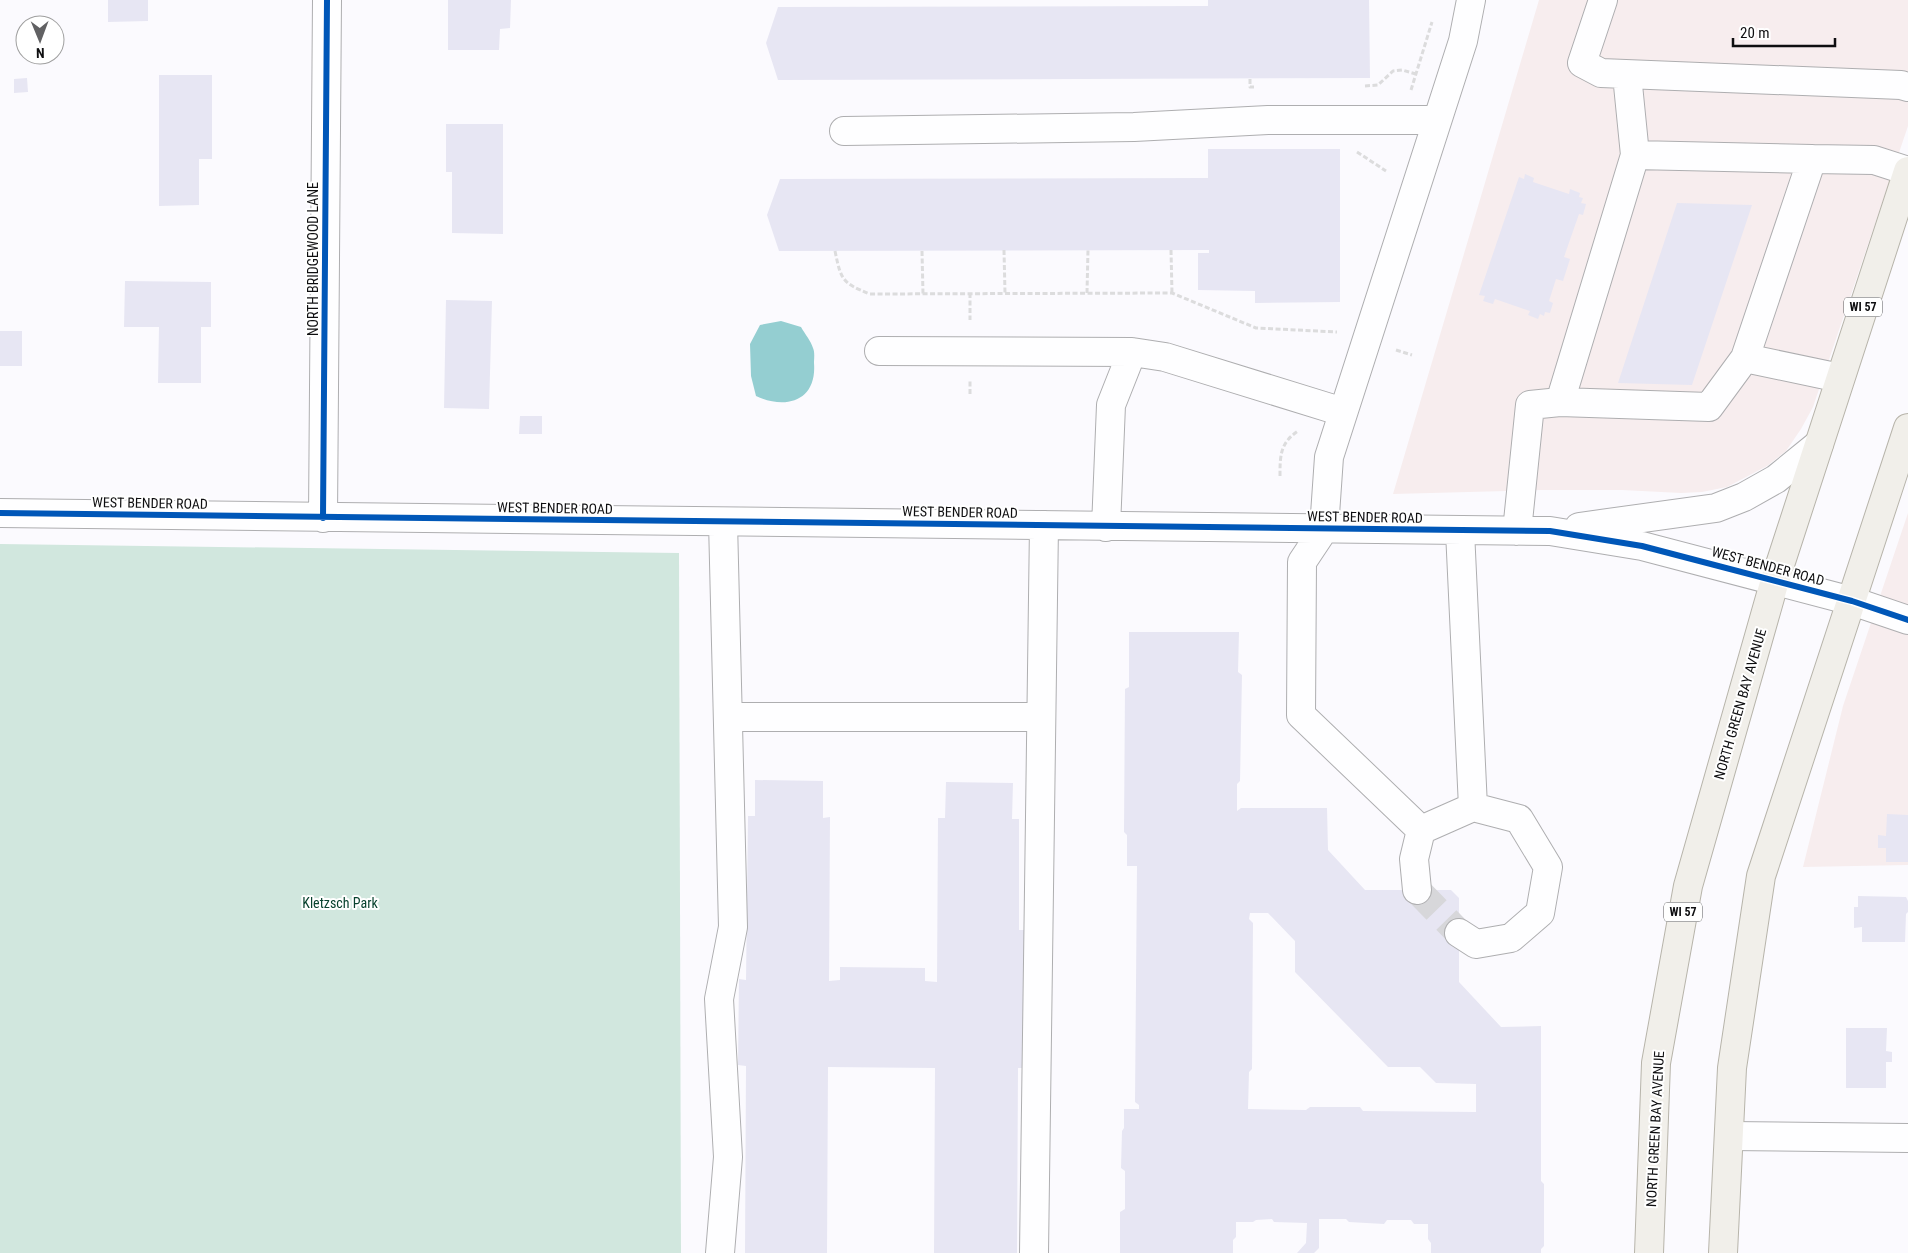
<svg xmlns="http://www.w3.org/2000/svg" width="1908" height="1253" font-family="'Roboto Condensed',sans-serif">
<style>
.commercial{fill:#f7edee}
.green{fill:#d1e7de}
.water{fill:#94ced1}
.building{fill:#e7e6f3;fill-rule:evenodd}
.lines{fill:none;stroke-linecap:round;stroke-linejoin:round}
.minor-tunnel{stroke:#d7d7da;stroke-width:28;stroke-dasharray:28 14;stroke-linecap:butt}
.minor-casing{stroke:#aeaeb0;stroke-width:30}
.major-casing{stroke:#b7b4aa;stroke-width:30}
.path{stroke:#dcdcdd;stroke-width:3;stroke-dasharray:5 2.5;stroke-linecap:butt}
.minor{stroke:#fefeff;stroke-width:28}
.major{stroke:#f1efea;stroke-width:28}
.cycleway-casing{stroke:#fff;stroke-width:9}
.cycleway{stroke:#0057b8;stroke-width:6}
.labels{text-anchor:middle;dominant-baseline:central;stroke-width:4;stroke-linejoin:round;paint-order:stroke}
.shield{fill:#fff;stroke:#565658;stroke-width:1}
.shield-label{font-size:12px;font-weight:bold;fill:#0e0e10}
.street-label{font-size:14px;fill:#0e0e10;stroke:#fff}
.park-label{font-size:14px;fill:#08422e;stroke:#fff}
</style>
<rect width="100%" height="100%" fill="#fbfafe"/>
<!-- commercial -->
<path class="commercial" d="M1539,0H1908V126L1813,407L1801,429L1786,451L1767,466L1727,487L1702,492L1681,493L1622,490H1542L1393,494Z
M1908,513V865L1803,867L1843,706Z"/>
<!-- green -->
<path class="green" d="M0,544L679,553L681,1253H0Z"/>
<!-- water -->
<path class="water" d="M781,321L801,327C805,334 811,341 813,348C815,352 814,359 814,363C817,401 786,410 756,396L751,376L750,344L760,325Z"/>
<!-- building -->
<path class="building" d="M108,0H148V21L108,22Z
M448,0H511L510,28L500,29L499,50H448Z
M1208,0H1369L1370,78L778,80L766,43L778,7L1208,6Z
M159,75H212V159H199V205L159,206Z
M27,78L28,92L14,93V79Z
M446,124H503V234L452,233V172H446Z
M1208,149H1340V302L1255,303V291L1198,290V253H1209V250L779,251L767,215L780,179L1208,178Z
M1525,174L1534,178L1533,182L1569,194L1570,189L1580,193L1579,197L1583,198L1581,203L1586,204L1583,215L1579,214L1564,257L1570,259L1563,281L1556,279L1549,301L1553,303L1550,313L1545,312L1544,316L1540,314L1538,319L1528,315L1530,311L1495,299L1493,304L1483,301L1485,296L1479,295L1519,177L1524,179Z
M1677,203L1752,205L1692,385L1618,383Z
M125,281L211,282V327H201V383H158L159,327H124Z
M446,300L492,301L489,409L444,408Z
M0,331H22V366H0Z
M520,416H542V434H519Z
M1129,632H1239L1238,672L1242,675L1240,781L1237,784V811L1241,808H1327L1328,850L1365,890H1451L1459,898V982L1501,1027L1541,1026V1181L1544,1184V1246L1541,1249V1253H1431V1243L1428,1239V1224H1414L1411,1220H1387L1384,1224L1349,1222L1346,1219H1319V1248L1314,1253H1297L1306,1243L1307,1223L1274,1222L1272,1219L1256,1220L1253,1222H1236V1237L1233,1240V1253H1120V1212L1125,1209V1171L1121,1168L1122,1131L1124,1128V1109H1139V1105L1135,1102L1137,866H1127V835L1124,832L1125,689L1129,687ZM1250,913H1268L1295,941V972L1388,1067H1420L1436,1083L1476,1084V1112L1363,1111L1360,1107H1310L1306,1110L1248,1109L1249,1072L1252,1069L1253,923L1249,919Z
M755,780L823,781V818L830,817L829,981L840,980V967L925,968V981L937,982L938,818H945L946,782L1013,783L1012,819H1019V930H1027L1026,1068H1018L1017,1253H934L935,1068L828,1067L827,1253H745L746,1066L738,1065L739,979L746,980L748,816H755Z
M1887,814L1908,815V862H1886V848H1878V835L1886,836Z
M1858,896L1906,897L1908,901V912L1906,914L1905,942H1862V927L1854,928V907H1858Z
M1846,1028H1887L1886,1051L1892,1052V1062H1886V1088H1846Z"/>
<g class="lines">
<!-- minor-tunnel -->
<path class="minor-tunnel" d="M1417,890L1459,933"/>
<defs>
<path id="minor" d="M1603,0L1582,63L1601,73L1901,85L1908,87
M1627,75L1635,155L1812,159
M844,131L1134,127L1268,120H1437
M879,351L1132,352L1165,357L1343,412
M1745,358L1812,159L1874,160L1908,171
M1560,402L1635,155
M0,513L1550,531L1642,546L1852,601L1908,620
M323,518L327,0
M1106,527L1111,405L1132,352
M1579,527L1716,508L1744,497L1776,479L1819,444
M1460,531L1473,807
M1517,531L1530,405L1560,402L1709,407L1745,358L1840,378
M728,717H1041
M1421,830L1301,715L1302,562L1324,529L1329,457L1463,41L1471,0
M1421,830L1473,807L1519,819L1548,867L1540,913L1511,938L1476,944L1459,933
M1417,890L1414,859L1421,830
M1729,1136L1908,1138
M720,1253L728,1157L719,999L733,927L723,522
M1034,1253L1044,525"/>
<path id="major" d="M1649,1253L1656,1063L1688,886L1775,580L1908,171
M1723,1253L1732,1068L1761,876L1908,428"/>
</defs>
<!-- minor casing -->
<use href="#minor" class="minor-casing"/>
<!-- major casing -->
<use href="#major" class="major-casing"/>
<!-- path -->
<path class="path" d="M1250,79V87H1254
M1365,86L1378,85L1393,71L1402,70L1416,74
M1411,90L1432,22
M1357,152L1386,171
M1004,250L1005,293
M1171,250L1172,293
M835,251C841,280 842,283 870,294L1172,293L1256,328L1337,332
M922,251L923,294
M970,293V320
M1087,293L1088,250
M1396,350L1412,355
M970,394V381
M1280,476C1280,456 1280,443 1298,431"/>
<!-- minor -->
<use href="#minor" class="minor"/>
<!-- major -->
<use href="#major" class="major"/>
<defs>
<path id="cycleway" d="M0,513L1550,531L1642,546L1852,601L1908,620
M323,518L327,0"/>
</defs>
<!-- cycleway casing -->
<use href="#cycleway" class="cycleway-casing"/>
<!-- cycleway -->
<use href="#cycleway" class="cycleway"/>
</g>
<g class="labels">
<!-- shield labels -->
<g class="shield">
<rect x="1844" y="297.5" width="38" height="19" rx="4"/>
<rect x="1664" y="902.5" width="38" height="19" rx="4"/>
</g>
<g class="shield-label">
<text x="1863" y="307">WI 57</text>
<text x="1683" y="912">WI 57</text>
</g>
<!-- street labels -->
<g class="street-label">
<text transform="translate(313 259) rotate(-90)">NORTH BRIDGEWOOD LANE</text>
<text transform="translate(150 503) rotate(1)">WEST BENDER ROAD</text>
<text transform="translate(555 508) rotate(1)">WEST BENDER ROAD</text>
<text transform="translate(960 512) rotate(1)">WEST BENDER ROAD</text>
<text transform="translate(1365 517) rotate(1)">WEST BENDER ROAD</text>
<text transform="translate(1768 566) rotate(15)">WEST BENDER ROAD</text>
<text transform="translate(1740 704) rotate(-74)">NORTH GREEN BAY AVENUE</text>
<text transform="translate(1655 1129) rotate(-87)">NORTH GREEN BAY AVENUE</text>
</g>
<!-- park labels -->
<g class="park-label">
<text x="340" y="903">Kletzsch Park</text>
</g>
</g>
<!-- north arrow -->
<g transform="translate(40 40) rotate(179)"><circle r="24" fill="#ffffff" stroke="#9f9f9f"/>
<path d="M0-4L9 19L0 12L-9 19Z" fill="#616163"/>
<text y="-8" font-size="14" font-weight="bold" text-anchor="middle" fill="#0e0e10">N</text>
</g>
<!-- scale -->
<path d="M1733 38v8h102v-8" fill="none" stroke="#0e0e10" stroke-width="2.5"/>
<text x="1740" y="38" font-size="15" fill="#0e0e10" stroke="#ffffff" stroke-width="4" paint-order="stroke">20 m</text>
</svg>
